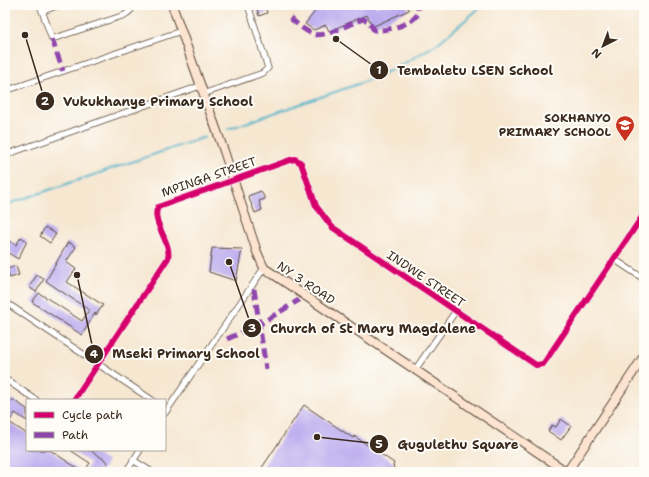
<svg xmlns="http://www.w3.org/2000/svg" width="649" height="477" font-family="'Shantell Sans',sans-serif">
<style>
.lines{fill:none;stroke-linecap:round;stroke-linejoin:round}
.stream{stroke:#4cb3cb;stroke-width:2}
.building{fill:#b3a1ed}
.street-casing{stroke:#574639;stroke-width:7}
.secondary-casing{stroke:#574639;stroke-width:10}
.street{stroke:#fff;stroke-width:5.5}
.secondary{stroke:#fde4d0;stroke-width:8}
.quiet{stroke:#8e44ad;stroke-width:5;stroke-dasharray:10 5;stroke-linecap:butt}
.cycleway-casing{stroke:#fdfcf7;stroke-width:8}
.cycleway{stroke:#d6006c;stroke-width:6}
.labels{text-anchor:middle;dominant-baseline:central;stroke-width:4;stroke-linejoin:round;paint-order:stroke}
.poi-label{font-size:12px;font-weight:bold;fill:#3b2a1e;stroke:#fdfcf7;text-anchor:end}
.street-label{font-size:12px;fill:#3b2a1e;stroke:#fdfcf7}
.leader{fill:none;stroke:#3b2a1e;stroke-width:1.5}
.callout-dot{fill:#3b2a1e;stroke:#fdfcf7;stroke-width:1.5}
.mark-label{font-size:12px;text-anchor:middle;font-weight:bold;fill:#fff}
.callout-label{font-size:13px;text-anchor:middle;font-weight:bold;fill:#3b2a1e;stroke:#fdfcf7;stroke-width:4;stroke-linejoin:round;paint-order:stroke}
</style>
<rect width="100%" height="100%" fill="#fdfcf7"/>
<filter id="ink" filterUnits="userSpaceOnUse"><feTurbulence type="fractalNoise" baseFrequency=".025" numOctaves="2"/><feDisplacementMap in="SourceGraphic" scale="8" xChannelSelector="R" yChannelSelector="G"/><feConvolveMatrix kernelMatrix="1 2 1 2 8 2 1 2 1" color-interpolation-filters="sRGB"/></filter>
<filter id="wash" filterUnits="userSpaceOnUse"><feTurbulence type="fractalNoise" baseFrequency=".012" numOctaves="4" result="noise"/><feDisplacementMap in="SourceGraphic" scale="16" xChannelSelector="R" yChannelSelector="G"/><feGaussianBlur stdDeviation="0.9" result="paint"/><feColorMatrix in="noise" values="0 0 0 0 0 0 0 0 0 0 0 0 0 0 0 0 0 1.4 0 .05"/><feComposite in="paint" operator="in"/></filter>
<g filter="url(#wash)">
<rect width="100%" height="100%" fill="#f6e7d1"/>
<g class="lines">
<!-- stream -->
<path class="stream" d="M228,129L361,83L398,67L437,44L483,5
M5,205L205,137"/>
</g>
<g id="blocks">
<!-- building -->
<path class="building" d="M256,5H265L267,13L259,16Z
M311,5H376V7L381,5H407L409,10L374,26L372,25L367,15L329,31L326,25L314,30L305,24L317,9Z
M261,191L265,199L259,201L262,210L255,213L248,196Z
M45,227L56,234L50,243L40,236Z
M21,237L27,241L18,259L5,251V238L16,245Z
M68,242L76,247L66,262L76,269L67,282L103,305L96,315L95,313L82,335L32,302L39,293L82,321L89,310L46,281Z
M212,248L242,249L236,281L209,272Z
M16,266L19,275L10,278L7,269Z
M37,275L44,279L36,292L29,287Z
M12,399L27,409V421L15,413L9,422L27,434V450H50L83,472H5V410Z
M304,405L353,438L354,436L394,463L393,465L395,472H259Z
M561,419L571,426L561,440L548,431L552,425L556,427Z
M70,450H90L108,462L102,471L99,469L97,472H84L90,463Z"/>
</g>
</g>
<g filter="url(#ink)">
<use href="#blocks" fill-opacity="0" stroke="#574639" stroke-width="1"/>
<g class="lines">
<defs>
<path id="street" d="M40,5L52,39L125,15L131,10L133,5
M43,11L59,5
M5,91L181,31
M203,94L263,73L268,68L248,5
M5,155L200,86
M614,259L644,279
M5,302L152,400
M415,370L455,312
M5,379L36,400
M74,400L168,258C172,242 150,221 158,207L290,160L295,159L301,163L316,206L332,227L536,365L543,364L546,360L644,214
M165,413L264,268
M133,460L152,472
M126,472L140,450"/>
<path id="secondary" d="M172,5L224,151L257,252L264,268L567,472
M567,472L644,356"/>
</defs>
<!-- street casing -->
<use href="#street" class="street-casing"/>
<!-- secondary casing -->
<use href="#secondary" class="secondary-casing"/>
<!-- street -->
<use href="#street" class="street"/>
<!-- secondary -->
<use href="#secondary" class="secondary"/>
<!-- quiet -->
<path class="quiet" d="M290,18C297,24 305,31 313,34C325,38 352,23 363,19L368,21L374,30C387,31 411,25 418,14V5
M52,39L63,71
M254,289L266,369
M227,339L260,324L299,300"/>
<defs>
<path id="cycleway" d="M74,400L168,258C172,242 150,221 158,207L290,160L295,159L301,163L316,206L332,227L536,365L543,364L546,360L644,214"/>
</defs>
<!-- cycleway casing -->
<use href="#cycleway" class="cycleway-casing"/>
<!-- cycleway -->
<use href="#cycleway" class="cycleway"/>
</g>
</g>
<!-- icons -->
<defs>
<symbol id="school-pin" viewBox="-11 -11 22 30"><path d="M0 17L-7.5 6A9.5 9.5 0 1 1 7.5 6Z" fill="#c8321e" stroke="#fdfcf7"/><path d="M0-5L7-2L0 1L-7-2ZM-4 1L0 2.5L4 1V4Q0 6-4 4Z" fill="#fff"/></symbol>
</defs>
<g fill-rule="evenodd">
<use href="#school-pin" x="614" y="114" width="22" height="30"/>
</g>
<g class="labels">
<!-- poi labels -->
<g class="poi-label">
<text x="611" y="118">SOKHANYO<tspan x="611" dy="14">PRIMARY SCHOOL</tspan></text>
</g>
<!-- street labels -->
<g class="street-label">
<text transform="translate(209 177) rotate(-19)">MPINGA STREET</text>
<text transform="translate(426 279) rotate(34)">INDWE STREET</text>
<text transform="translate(306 283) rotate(34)">NY 3 ROAD</text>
</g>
</g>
<!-- callouts -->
<path class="leader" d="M336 39L379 70M25 35L45 101M229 262L252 328M77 275L94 354M317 437L379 444"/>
<g class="callout-dot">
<circle cx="336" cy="39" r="4"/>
<circle cx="25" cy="35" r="4"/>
<circle cx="229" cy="262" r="4"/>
<circle cx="77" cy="275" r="4"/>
<circle cx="317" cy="437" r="4"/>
<circle cx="379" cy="70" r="10"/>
<circle cx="45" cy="101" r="10"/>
<circle cx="252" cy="328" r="10"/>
<circle cx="94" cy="354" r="10"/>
<circle cx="379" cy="444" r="10"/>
</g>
<g class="mark-label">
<text x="379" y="74">1</text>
<text x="45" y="105">2</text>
<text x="252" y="332">3</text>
<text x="94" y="358">4</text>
<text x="379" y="448">5</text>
</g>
<g class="callout-label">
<text x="475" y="75">Tembaletu LSEN School</text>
<text x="158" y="106">Vukukhanye Primary School</text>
<text x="373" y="333">Church of St Mary Magdalene</text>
<text x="186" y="358">Mseki Primary School</text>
<text x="458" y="449">Gugulethu Square</text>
</g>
<!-- margin -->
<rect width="649" height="477" fill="none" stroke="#fdfcf7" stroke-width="20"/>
<!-- legend -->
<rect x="26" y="399" width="140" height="52" fill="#fdfcf7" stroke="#afa8a0"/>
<rect x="34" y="412" width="20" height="6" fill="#d6006c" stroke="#afa8a0"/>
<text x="62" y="419" font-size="12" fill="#3b2a1e">Cycle path</text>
<rect x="34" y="432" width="20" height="6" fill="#8e44ad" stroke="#afa8a0"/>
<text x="62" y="439" font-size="12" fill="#3b2a1e">Path</text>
<!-- north arrow -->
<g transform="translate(603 46) rotate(222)" stroke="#fdfcf7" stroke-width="3" paint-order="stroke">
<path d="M0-3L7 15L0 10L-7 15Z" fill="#3b2a1e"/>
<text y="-6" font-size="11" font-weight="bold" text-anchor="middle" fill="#3b2a1e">N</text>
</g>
</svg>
